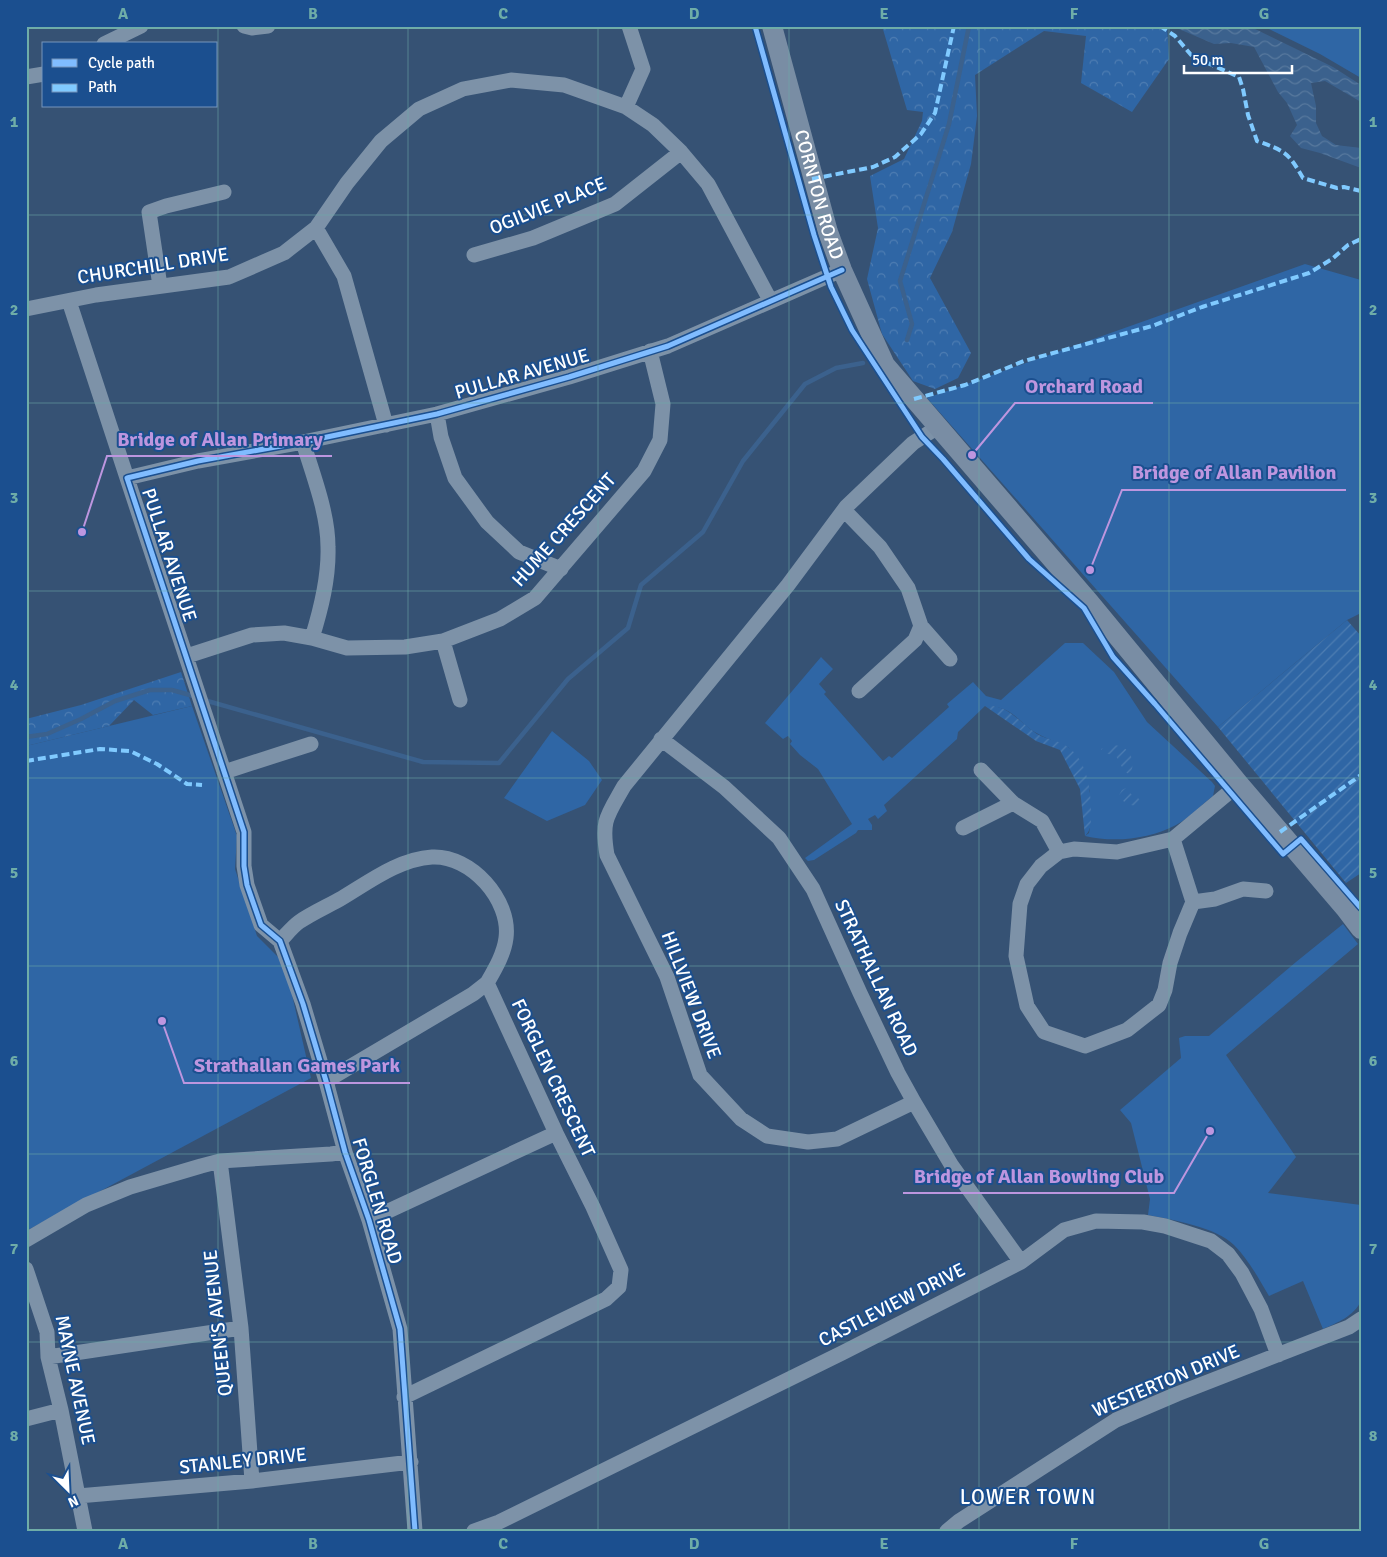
<svg xmlns="http://www.w3.org/2000/svg" width="1387" height="1557" font-family="Signika,sans-serif">
<style>
.green{fill:#2f66a5}
.forest{fill:url(#forest-crowns)}
.garden{fill:url(#garden-furrows)}
.water{fill:url(#water-waves)}
.lines{fill:none;stroke-linecap:round;stroke-linejoin:round}
.stream{stroke:#3b618d;stroke-width:4.5}
.minor{stroke:#7d92a8;stroke-width:15}
.secondary{stroke:#798da4;stroke-width:20}
.quiet{stroke:#80caff;stroke-width:4;stroke-dasharray:8 4;stroke-linecap:butt}
.cycleway-casing{stroke:#1b4f8f;stroke-width:8}
.cycleway{stroke:#80bcff;stroke-width:5}
.grid{fill:none;stroke:#6fada8;stroke-width:1;stroke-opacity:0.55}
.labels{text-anchor:middle;dominant-baseline:central;stroke-width:4;stroke-linejoin:round;paint-order:stroke}
.street-label{font-size:19px;fill:#fff;stroke:#1b4f8f}
.quarter-label{font-size:21px;letter-spacing:1px;fill:#fff;stroke:#1b4f8f}
.leader{fill:none;stroke:#bd96df;stroke-width:2}
.callout-dot{fill:#bd96df;stroke:#1b4f8f;stroke-width:2}
.callout-label{font-size:20px;text-anchor:middle;font-weight:bold;fill:#bd96df;stroke:#1b4f8f;stroke-width:4;stroke-linejoin:round;paint-order:stroke}
.neatline{fill:none;stroke:#6fada8;stroke-width:2}
.grid-label{font-size:16px;text-anchor:middle;font-weight:bold;fill:#6fada8}
</style>
<defs>
<pattern id="forest-crowns" width="20" height="18" patternUnits="userSpaceOnUse" patternTransform="scale(1.25)"><rect width="20" height="18" fill="#2f66a5"/><path d="M2 6a3 3 0 1 1 6 0M12 15a3 3 0 1 1 6 0" fill="none" stroke="#4e7db2"/></pattern>
<pattern id="garden-furrows" width="10" height="10" patternUnits="userSpaceOnUse" patternTransform="scale(1.25)"><rect width="10" height="10" fill="#2f66a5"/><path d="M-1 1l2-2M0 10L10 0M9 11l2-2" fill="none" stroke="#4e7db2"/></pattern>
<pattern id="water-waves" width="16" height="10" patternUnits="userSpaceOnUse" patternTransform="scale(1.25)"><rect width="16" height="10" fill="#3b618d"/><path d="M0 5q4-4 8 0t8 0" fill="none" stroke="#58799e"/></pattern>
</defs>
<rect width="100%" height="100%" fill="#365274"/>
<!-- green -->
<path class="green" d="M1263,26H1361V78L1320,54Z
M1305,264L1361,280V613L1347,620L1218,727L927,398Z
M1065,643H1083L1114,672L1147,722L1212,782L1215,786L1213,796C1201,805 1190,818 1176,825C1150,839 1114,843 1085,836L1089,833L1090,827V791L1069,748C1060,742 1049,740 1040,735C1017,724 1016,706 985,706L958,732L957,739L884,805L887,811L878,819L875,815L868,819L872,825V830H858L856,833L814,860L808,861L805,858L852,824L818,769L800,755L790,744L792,741L788,736L783,739L765,723L821,657L833,669L819,684L826,692L824,694L883,761L889,756L892,758L949,707L947,704L973,682L986,696L1001,700Z
M192,706L237,836L235,869L257,936L285,964L311,1078L26,1231V746Z
M552,731L589,761L602,780L585,805L547,821L504,798Z
M1343,924L1358,944L1226,1055L1296,1157L1268,1193L1361,1205V1301C1354,1316 1337,1323 1323,1329L1303,1281L1269,1296C1259,1279 1248,1259 1234,1245C1216,1227 1173,1220 1148,1215L1150,1199L1131,1123L1120,1110L1181,1058L1179,1038L1185,1036H1209L1296,962Z"/>
<!-- forest -->
<path class="forest" d="M882,26H1167L1169,59L1132,112L1081,83L1086,36L1044,31L975,75L977,116L971,164L952,232L930,278L971,353L958,378L935,389L913,381L882,334L867,279L878,228L870,176L904,159L922,121L923,112L907,110Z
M181,672L192,706L153,715L134,700L109,726L26,746V719L81,705Z"/>
<!-- garden -->
<path class="garden" d="M1347,620L1361,636V873L1346,883L1218,727Z
M985,706C1008,704 1020,723 1037,734C1047,740 1060,740 1069,748C1087,761 1091,790 1091,811C1091,820 1092,830 1085,836L1080,789L1060,750L1036,741Z
M1113,745C1129,745 1137,760 1130,775L1124,771L1116,756L1101,752V749Z
M1126,788L1132,795L1137,797L1140,800V803L1137,806C1128,805 1123,803 1119,795L1122,790Z"/>
<!-- water -->
<path class="water" d="M1172,26H1249L1333,67L1361,85V102L1325,81L1311,83L1316,106V123L1322,136L1336,145L1361,148V168L1320,153L1301,148L1290,136L1297,125L1287,103L1278,92L1254,47L1231,43L1214,44Z"/>
<g class="lines">
<!-- stream -->
<path class="stream" d="M907,340L912,324L900,281L949,124L969,26
M204,700L423,762L499,763L568,679L628,628L641,585L703,532L743,461L805,384L836,368L863,363
M26,737L47,734L81,719L115,701L150,690H172L197,697"/>
<!-- minor -->
<path class="minor" d="M244,26L252,28L268,26
M104,44L141,26
M26,77L44,74
M626,107L643,69L629,26
M316,228L344,276L386,425
M474,255L533,238L615,204L681,152
M160,286L149,212L166,206L224,192
M69,301L127,478
M26,309L96,295L229,277L284,253L316,228L347,183L381,141L419,109L463,89L511,80L564,85L626,107L653,125L681,152L708,184L770,300
M437,414L441,437L455,478L487,522L519,552L561,569
M303,442C313,475 328,513 328,547C329,578 321,609 312,638
M844,510L880,547L908,588L921,626L915,640L859,691
M921,626L950,659
M443,641L460,700
M187,656L252,635L284,633L312,638L347,648L405,647L443,641L500,619L535,598L644,471L660,440L663,404L650,351
M661,739L724,787L779,838L813,889L860,993L898,1073L914,1102L952,1166L1021,1262
M981,770L1013,803
M224,772L311,744
M963,828L1013,803L1042,821L1059,852
M1173,839L1193,902L1180,933L1170,963L1165,990L1159,1005L1127,1030L1085,1046L1044,1032L1027,1006L1016,956L1020,904L1027,884L1041,866L1059,852L1074,849L1117,852L1173,839L1239,784
M1193,902L1215,899L1243,889L1266,891
M280,941C286,935 292,927 299,922C312,913 328,906 342,898C369,882 399,859 432,857C471,855 511,900 506,938C504,954 495,969 487,983L556,1133L593,1207L621,1270L619,1287L606,1299L404,1397
M326,1081L473,994L487,983
M914,1102L837,1139L808,1142L767,1136L741,1119L700,1075L667,977L607,855C601,820 607,816 624,786L788,585L846,507L913,443L938,427
M220,1161L241,1328L252,1481
M369,1220L556,1133
M26,1240L86,1205L130,1187L201,1166L220,1161L331,1154L345,1152
M26,1269L47,1332L48,1357L61,1410L85,1531
M48,1357L241,1328
M26,1419L61,1410
M78,1496L252,1481L411,1462
M415,1531L400,1329L369,1220L345,1152L326,1081L303,1004L280,941L261,925L247,885L244,866V832L127,478L198,461L303,442L437,414L569,377L668,346L842,270
M474,1531L499,1522L842,1353L1021,1262L1064,1230L1096,1221L1143,1222L1165,1226L1211,1241L1228,1254L1242,1273L1261,1309L1278,1355
M947,1531L959,1521L1116,1420L1177,1394L1349,1327L1361,1319"/>
<!-- secondary -->
<path class="secondary" id="s1" d="M772,26L828,232L842,270L885,365L1090,603L1239,784L1345,908L1361,929"/>
<!-- quiet -->
<path class="quiet" d="M1160,26L1175,36L1192,56L1239,77L1243,89L1248,115L1257,141C1285,151 1288,152 1303,178L1337,188L1344,187L1361,191
M812,179L873,167L895,157L921,134L935,113L954,26
M914,399L965,385L1024,361L1152,326L1202,307L1309,273L1332,259L1348,245L1361,239
M26,761L100,749L130,751L157,764L187,784L202,785
M1280,832L1361,775"/>
<defs>
<path id="cycleway" d="M755,26L814,235L831,287L852,330L922,437L943,459L1029,559L1084,608L1113,657L1155,704L1283,854L1301,839L1361,908
M415,1531L400,1329L369,1220L345,1152L326,1081L303,1004L280,941L261,925L247,885L244,866V832L127,478L198,461L303,442L437,414L569,377L668,346L842,270"/>
</defs>
<!-- cycleway casing -->
<use href="#cycleway" class="cycleway-casing"/>
<!-- cycleway -->
<use href="#cycleway" class="cycleway"/>
</g>
<!-- grid -->
<path class="grid" d="M218,26V1531M408,26V1531M598,26V1531M789,26V1531M979,26V1531M1169,26V1531M26,215H1361M26,403H1361M26,591H1361M26,778H1361M26,966H1361M26,1154H1361M26,1342H1361"/>
<g class="labels">
<!-- street labels -->
<g class="street-label">
<text stroke="none"><textPath href="#s1" startOffset="175">CORNTON ROAD</textPath></text>
<text transform="translate(548 206) rotate(-22)">OGILVIE PLACE</text>
<text transform="translate(153 266) rotate(-9)">CHURCHILL DRIVE</text>
<text transform="translate(522 374) rotate(-16)">PULLAR AVENUE</text>
<text transform="translate(564 530) rotate(-48)">HUME CRESCENT</text>
<text transform="translate(169 555) rotate(72)">PULLAR AVENUE</text>
<text transform="translate(876 978) rotate(65)">STRATHALLAN ROAD</text>
<text transform="translate(691 995) rotate(69)">HILLVIEW DRIVE</text>
<text transform="translate(553 1078) rotate(65)">FORGLEN CRESCENT</text>
<text transform="translate(377 1201) rotate(73)">FORGLEN ROAD</text>
<text transform="translate(892 1305) rotate(-27)">CASTLEVIEW DRIVE</text>
<text transform="translate(218 1323) rotate(-96)">QUEEN'S AVENUE</text>
<text transform="translate(75 1380) rotate(78)">MAYNE AVENUE</text>
<text transform="translate(1166 1381) rotate(-23)">WESTERTON DRIVE</text>
<text transform="translate(243 1461) rotate(-6)">STANLEY DRIVE</text>
</g>
<!-- quarter labels -->
<g class="quarter-label">
<text x="1028" y="1497">LOWER TOWN</text>
</g>
</g>
<!-- callouts -->
<path class="leader" d="M972 455L1015 403H1153M82 532L107 456H332M1090 570L1122 490H1346M162 1021L184 1083H410M1210 1131L1174 1193H903"/>
<g class="callout-dot">
<circle cx="972" cy="455" r="5"/>
<circle cx="82" cy="532" r="5"/>
<circle cx="1090" cy="570" r="5"/>
<circle cx="162" cy="1021" r="5"/>
<circle cx="1210" cy="1131" r="5"/>
</g>
<g class="callout-label">
<text x="1084" y="393">Orchard Road</text>
<text x="220" y="446">Bridge of Allan Primary</text>
<text x="1234" y="479">Bridge of Allan Pavilion</text>
<text x="297" y="1072">Strathallan Games Park</text>
<text x="1039" y="1183">Bridge of Allan Bowling Club</text>
</g>
<!-- border -->
<rect width="1387" height="1557" fill="none" stroke="#1b4f8f" stroke-width="55"/>
<!-- legend -->
<rect x="42" y="42" width="175" height="65" fill="#1b4f8f" stroke="#7695bc"/>
<rect x="52" y="59" width="25" height="8" fill="#80bcff" stroke="#7695bc"/>
<text x="88" y="68" font-size="15" fill="#ffffff">Cycle path</text>
<rect x="52" y="84" width="25" height="8" fill="#80caff" stroke="#7695bc"/>
<text x="88" y="92" font-size="15" fill="#ffffff">Path</text>
<!-- north arrow -->
<g transform="translate(68 1490) rotate(156)" stroke="#1b4f8f" stroke-width="4" paint-order="stroke">
<path d="M0-4L9 19L0 12L-9 19Z" fill="#ffffff"/>
<text y="-8" font-size="14" font-weight="bold" text-anchor="middle" fill="#ffffff">N</text>
</g>
<!-- scale -->
<path d="M1184 65v8h108v-8" fill="none" stroke="#ffffff" stroke-width="2.5"/>
<text x="1192" y="65" font-size="15" fill="#ffffff" stroke="#1b4f8f" stroke-width="4" paint-order="stroke">50 m</text>
<rect x="28" y="28" width="1332" height="1502" class="neatline"/>
<g class="grid-label">
<text x="123" y="19">A</text>
<text x="313" y="19">B</text>
<text x="503" y="19">C</text>
<text x="694" y="19">D</text>
<text x="884" y="19">E</text>
<text x="1074" y="19">F</text>
<text x="1264" y="19">G</text>
<text x="14" y="127">1</text>
<text x="1373" y="127">1</text>
<text x="14" y="315">2</text>
<text x="1373" y="315">2</text>
<text x="14" y="503">3</text>
<text x="1373" y="503">3</text>
<text x="14" y="690">4</text>
<text x="1373" y="690">4</text>
<text x="14" y="878">5</text>
<text x="1373" y="878">5</text>
<text x="14" y="1066">6</text>
<text x="1373" y="1066">6</text>
<text x="14" y="1254">7</text>
<text x="1373" y="1254">7</text>
<text x="14" y="1441">8</text>
<text x="1373" y="1441">8</text>
<text x="123" y="1549">A</text>
<text x="313" y="1549">B</text>
<text x="503" y="1549">C</text>
<text x="694" y="1549">D</text>
<text x="884" y="1549">E</text>
<text x="1074" y="1549">F</text>
<text x="1264" y="1549">G</text>
</g>
</svg>
